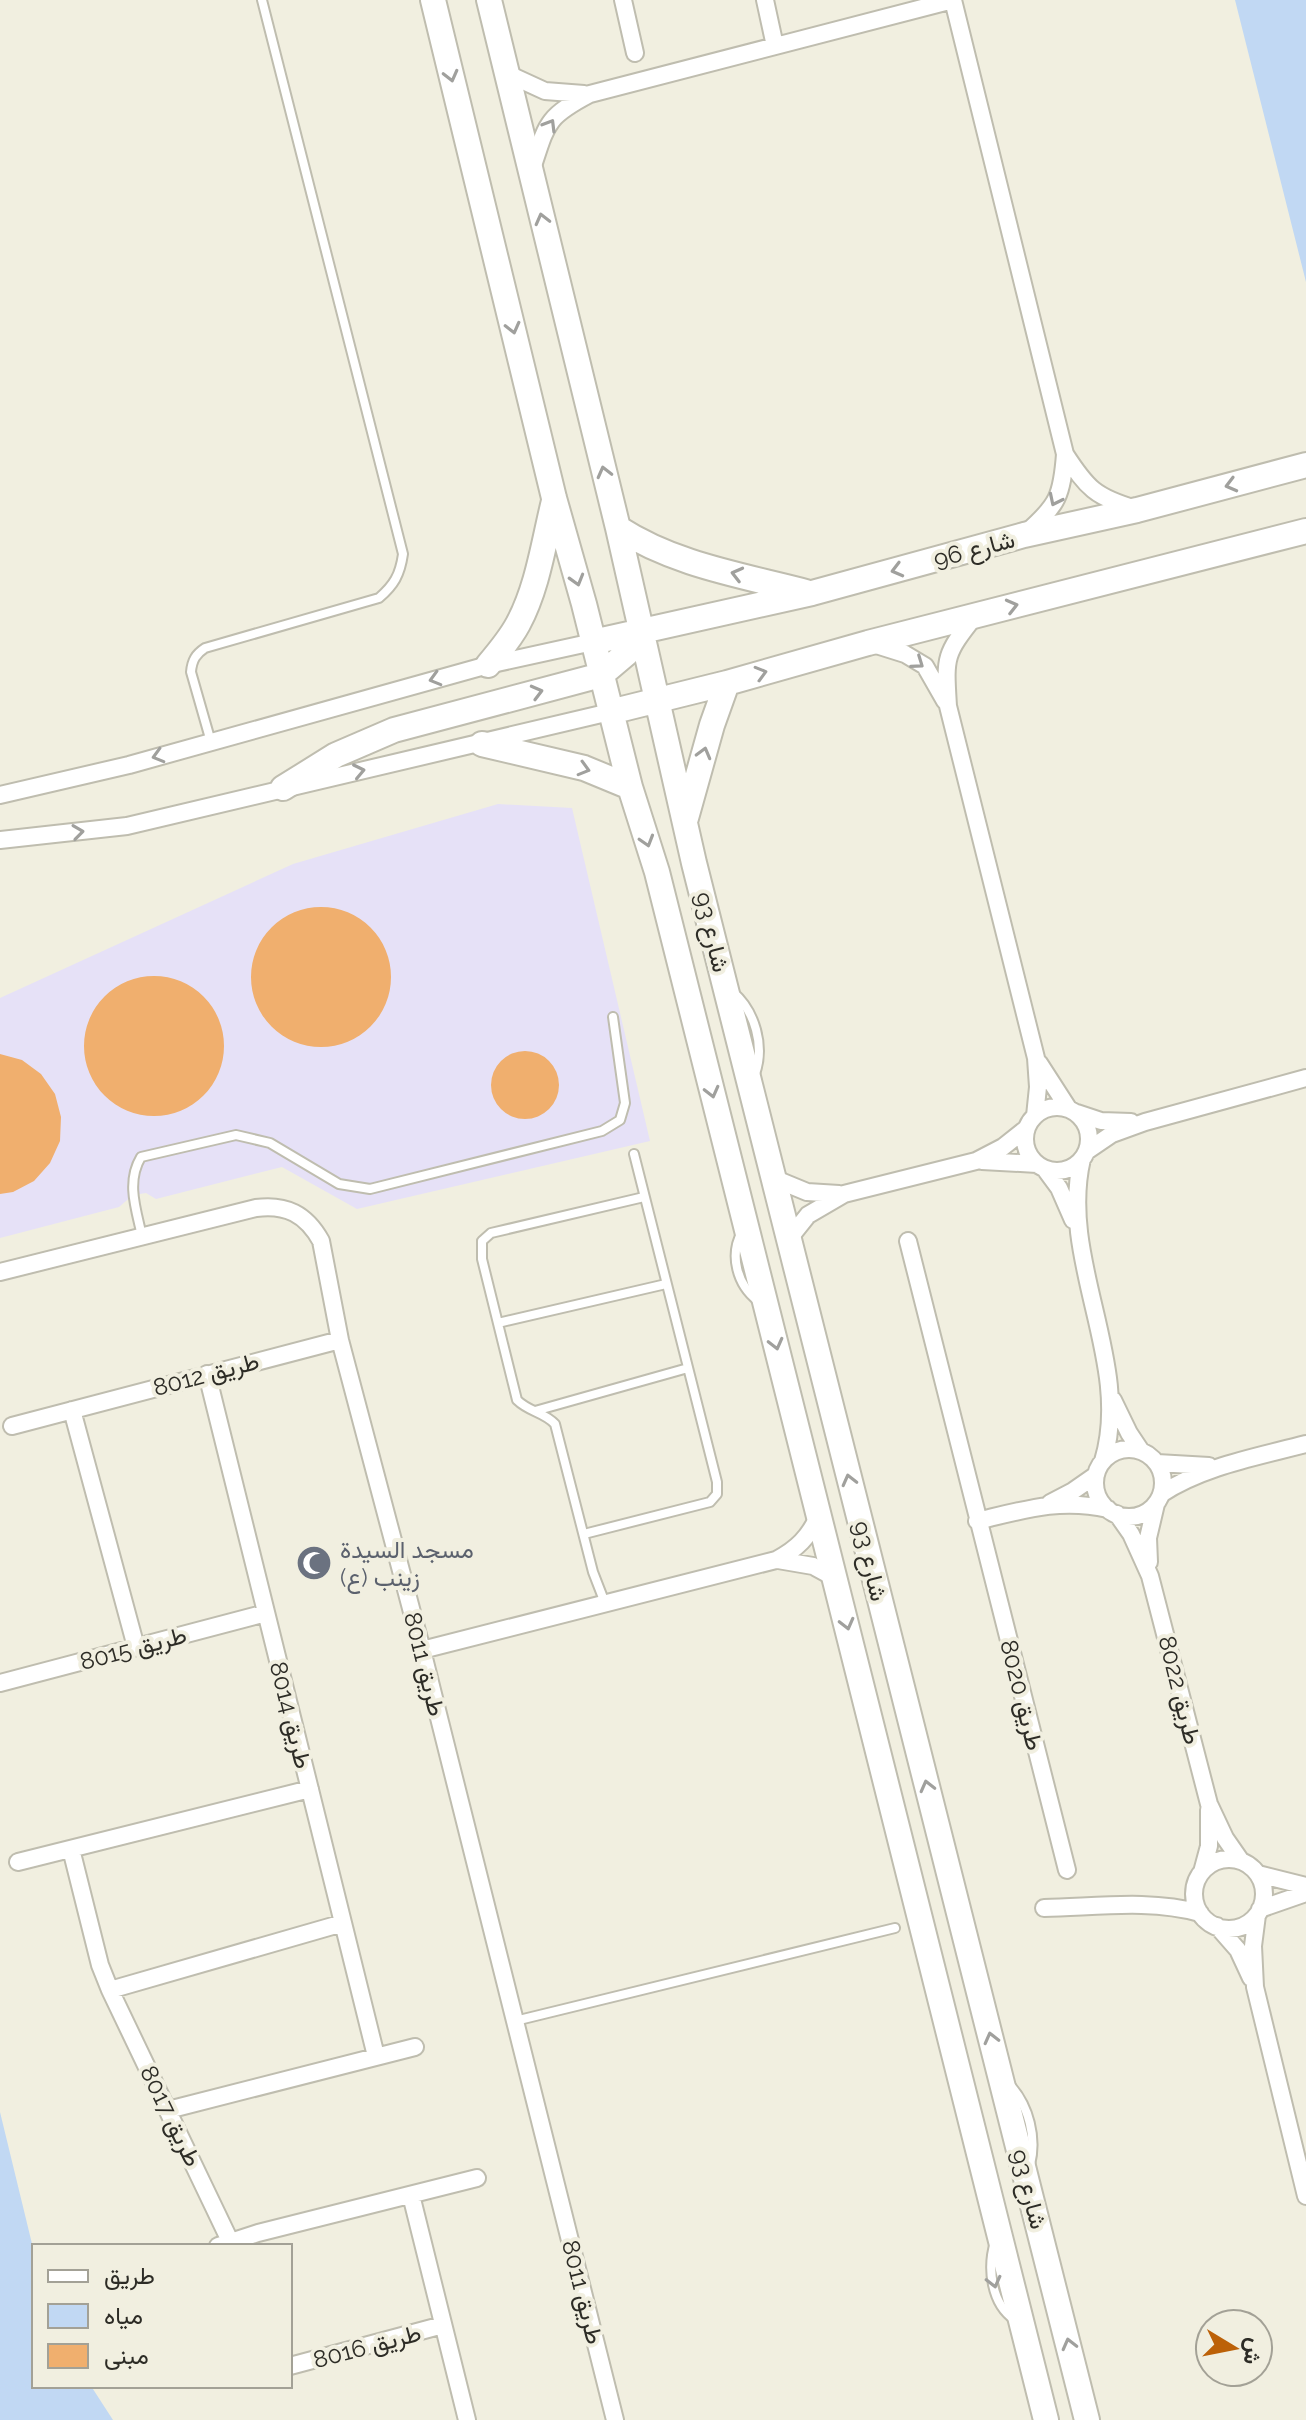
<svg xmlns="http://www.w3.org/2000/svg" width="1306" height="2420" font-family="Raleway,Vazirmatn,sans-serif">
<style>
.industrial{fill:#e6e1f7}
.water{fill:#c1d8f3}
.building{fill:#f0af6e}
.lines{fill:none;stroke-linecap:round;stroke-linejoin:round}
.lane-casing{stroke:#bfbdaf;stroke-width:12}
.street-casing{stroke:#bfbdaf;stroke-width:20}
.secondary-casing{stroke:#bfbdaf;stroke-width:28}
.lane{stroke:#fff;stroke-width:8}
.street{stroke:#fff;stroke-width:16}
.secondary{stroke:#fff;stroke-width:24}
.oneway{stroke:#a0a09d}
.labels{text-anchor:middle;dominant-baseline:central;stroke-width:8;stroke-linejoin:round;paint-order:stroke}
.street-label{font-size:24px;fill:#2d2c26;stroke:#f1efe0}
.worship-label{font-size:24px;fill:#5b616d;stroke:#f1efe0;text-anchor:start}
</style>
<rect width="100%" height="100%" fill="#f1efe0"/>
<!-- industrial -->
<path class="industrial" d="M498,804L572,808L650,1141L357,1209L282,1167L156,1199L146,1193L133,1195L119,1207L0,1238V998L293,864Z"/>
<!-- water -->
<path class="water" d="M1235,0H1306V282Z
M0,2112L34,2252V2386H91L113,2420H0Z"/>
<!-- building -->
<path class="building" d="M251 977a70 70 0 1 1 140 0a70 70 0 1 1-140 0Z
M84 1046a70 70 0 1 1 140 0a70 70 0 1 1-140 0Z
M491 1085a34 34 0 1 1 68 0a34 34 0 1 1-68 0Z
M0,1054L22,1060L41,1074L55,1094L61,1117L60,1141L50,1163L34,1181L13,1192L0,1194Z"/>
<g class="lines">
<defs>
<path id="lane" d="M211,742L191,672C192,660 196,654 205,648L379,598C394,585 400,575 403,554L262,0
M733,992C755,1011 765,1046 755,1074
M742,1232C729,1255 737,1285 758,1301
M142,1236C136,1209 126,1182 141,1157L236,1135L270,1143L339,1184L370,1189L602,1131L620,1120L625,1103L613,1017
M498,1323L666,1284
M535,1411L688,1368
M584,1534L710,1502L717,1494V1482L634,1154
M605,1603L593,1572L555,1424C544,1412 529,1412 517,1400L482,1259V1241L491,1233L644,1197
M515,2021L895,1928
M1010,2085C1029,2106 1037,2138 1030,2165
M995,2242C987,2268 991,2304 1015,2320"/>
<path id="street" d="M623,0L635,53
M765,0L775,46
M953,0L1065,454C1062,495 1058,505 1027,532
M508,74L545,91L584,94
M532,169C547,123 546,117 590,94L953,0
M1065,454C1087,488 1095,497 1136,509
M975,616C944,655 945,657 948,706L1036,1058L1038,1087L1035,1116
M870,643L905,654L925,666L945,701
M0,795L129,765L488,665L593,642
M0,840L127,826L610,712
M1039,1063L1068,1108
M1025 1139a32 32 0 1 1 64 0a32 32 0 1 1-64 0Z
M1077,1113L1101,1121L1131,1122
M1087,1151L1112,1134L1145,1122L1306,1078
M1082,1159C1058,1260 1133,1363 1103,1461
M982,1161L1037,1164
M1045,1169L1059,1188L1073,1220
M773,1178L807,1192L839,1194
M788,1240L808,1215L844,1194L976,1161L1003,1147L1027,1128
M908,1241L1067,1870
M0,1272L256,1208C286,1204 306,1214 321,1241L340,1340L422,1650L615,2420
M207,1374L376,2056
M1113,1400L1129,1433L1141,1451
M72,1410L136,1647
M12,1426L340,1340
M1095 1483a34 34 0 1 1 68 0a34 34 0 1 1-68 0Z
M1157,1463L1209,1466
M1161,1494C1204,1466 1257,1457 1306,1444
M1050,1503L1073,1491L1096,1475
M1117,1514L1131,1534L1150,1576L1209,1804L1225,1838L1241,1861
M977,1521C1023,1510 1060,1498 1108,1509
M778,1560L813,1566L835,1578
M1149,1562L1148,1538L1156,1504
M422,1650L776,1560C797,1549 809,1537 819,1515
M0,1683L266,1613
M71,1849L100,1965L110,1990L230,2241
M1194 1894a35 35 0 1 1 70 0a35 35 0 1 1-70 0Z
M18,1862L310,1789
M1202,1872L1209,1846V1810
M1258,1874L1306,1886
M1044,1908C1096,1907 1150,1899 1200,1913
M1260,1909L1306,1893
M1257,1915L1253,1946L1255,1987L1306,2196
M1217,1926L1238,1950L1251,1978
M110,1990L343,1923
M168,2110L415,2047
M411,2195L467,2420
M218,2246L258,2233L477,2178
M290,2366L443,2325"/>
<path id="secondary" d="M433,0L554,498L584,604L630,787L657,872L1046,2420
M489,0L618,528L694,863L1087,2420
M618,528C675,565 741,575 806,592
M593,642L812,593L1024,535L1137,510L1306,465
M488,665C499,652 510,639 518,624C538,587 544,541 554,501
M610,712L727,683L868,643L1306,531
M482,744L584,768L630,787
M283,788L336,755L394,730L601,675L627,653L642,629
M686,818L712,725L727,683"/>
</defs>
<!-- lane casing -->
<use href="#lane" class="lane-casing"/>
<!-- street casing -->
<use href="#street" class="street-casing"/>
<!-- secondary casing -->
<use href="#secondary" class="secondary-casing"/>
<!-- lane -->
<use href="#lane" class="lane"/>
<!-- street -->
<use href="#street" class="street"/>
<!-- secondary -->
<use href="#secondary" class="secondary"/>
</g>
<!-- one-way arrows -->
<defs><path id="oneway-chevron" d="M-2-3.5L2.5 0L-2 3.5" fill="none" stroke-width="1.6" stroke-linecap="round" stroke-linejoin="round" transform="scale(2)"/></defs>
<g class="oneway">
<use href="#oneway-chevron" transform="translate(451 76) rotate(76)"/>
<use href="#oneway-chevron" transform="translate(550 125) rotate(-59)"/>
<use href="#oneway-chevron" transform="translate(542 219) rotate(-104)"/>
<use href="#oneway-chevron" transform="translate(513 328) rotate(76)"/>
<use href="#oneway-chevron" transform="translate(604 472) rotate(-104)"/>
<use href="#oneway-chevron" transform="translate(1231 485) rotate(165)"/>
<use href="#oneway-chevron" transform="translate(1055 500) rotate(116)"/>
<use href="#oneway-chevron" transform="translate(897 570) rotate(165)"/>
<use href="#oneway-chevron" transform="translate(737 574) rotate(-166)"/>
<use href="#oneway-chevron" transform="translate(577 580) rotate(74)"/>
<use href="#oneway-chevron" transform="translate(1012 606) rotate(-14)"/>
<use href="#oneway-chevron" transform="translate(918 663) rotate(35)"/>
<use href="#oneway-chevron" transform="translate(761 673) rotate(-16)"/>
<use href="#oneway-chevron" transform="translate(435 679) rotate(164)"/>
<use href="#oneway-chevron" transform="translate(537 692) rotate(-15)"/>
<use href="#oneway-chevron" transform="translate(704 753) rotate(-75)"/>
<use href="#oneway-chevron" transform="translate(158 756) rotate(164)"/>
<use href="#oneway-chevron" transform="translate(584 769) rotate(16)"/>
<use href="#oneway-chevron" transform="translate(359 771) rotate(-12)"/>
<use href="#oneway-chevron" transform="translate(78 832) rotate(-8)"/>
<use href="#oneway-chevron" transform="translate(647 841) rotate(73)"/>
<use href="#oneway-chevron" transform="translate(712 1092) rotate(76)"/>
<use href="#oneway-chevron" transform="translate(776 1344) rotate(76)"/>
<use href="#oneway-chevron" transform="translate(849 1480) rotate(-104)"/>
<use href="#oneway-chevron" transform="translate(847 1624) rotate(76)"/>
<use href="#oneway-chevron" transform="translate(927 1786) rotate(-104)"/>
<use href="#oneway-chevron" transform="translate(991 2038) rotate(-104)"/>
<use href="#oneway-chevron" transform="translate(994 2282) rotate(76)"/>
<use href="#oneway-chevron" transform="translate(1069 2344) rotate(-104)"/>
</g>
<!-- icons -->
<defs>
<symbol id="mosque-disc" viewBox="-11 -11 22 22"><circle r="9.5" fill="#6b7280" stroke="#f1efe0"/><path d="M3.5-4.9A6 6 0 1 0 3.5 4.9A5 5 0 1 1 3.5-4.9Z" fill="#fff"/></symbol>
</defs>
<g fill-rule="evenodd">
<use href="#mosque-disc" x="294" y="1543" width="40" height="40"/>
</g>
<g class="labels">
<!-- street labels -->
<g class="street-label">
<text transform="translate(974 549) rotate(-15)">شارع 96</text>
<text transform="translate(712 932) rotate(76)">شارع 93</text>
<text transform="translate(206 1374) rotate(-15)">طريق 8012</text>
<text transform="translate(870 1561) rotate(76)">شارع 93</text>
<text transform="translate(133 1648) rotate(-15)">طريق 8015</text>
<text transform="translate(425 1664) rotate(76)">طريق 8011</text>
<text transform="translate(1180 1690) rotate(76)">طريق 8022</text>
<text transform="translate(1022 1695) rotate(76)">طريق 8020</text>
<text transform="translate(291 1715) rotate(76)">طريق 8014</text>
<text transform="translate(171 2116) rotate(64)">طريق 8017</text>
<text transform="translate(1029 2189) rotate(75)">شارع 93</text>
<text transform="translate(583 2292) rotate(76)">طريق 8011</text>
<text transform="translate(367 2346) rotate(-15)">طريق 8016</text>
</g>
<!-- worship labels -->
<g class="worship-label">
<text x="340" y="1549">مسجد السيدة<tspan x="340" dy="28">زينب (ع)</tspan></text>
</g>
</g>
<!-- legend -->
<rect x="32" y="2244" width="260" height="144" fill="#f1efe0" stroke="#a3a196" stroke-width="2"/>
<rect x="48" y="2270" width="40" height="12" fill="#ffffff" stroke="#a3a196" stroke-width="2"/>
<text x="104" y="2284" font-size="24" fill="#2d2c26">طريق</text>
<rect x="48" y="2304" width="40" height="24" fill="#c1d8f3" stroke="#a3a196" stroke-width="2"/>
<text x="104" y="2324" font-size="24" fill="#2d2c26">مياه</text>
<rect x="48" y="2344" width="40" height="24" fill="#f0af6e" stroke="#a3a196" stroke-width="2"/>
<text x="104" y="2364" font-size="24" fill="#2d2c26">مبنى</text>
<!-- north arrow -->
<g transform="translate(1234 2348) rotate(100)"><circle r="38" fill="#f1efe0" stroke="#a3a196" stroke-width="2"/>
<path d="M0-6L14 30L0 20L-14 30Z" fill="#bc6108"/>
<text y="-12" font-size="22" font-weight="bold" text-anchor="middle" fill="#2d2c26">ش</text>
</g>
</svg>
